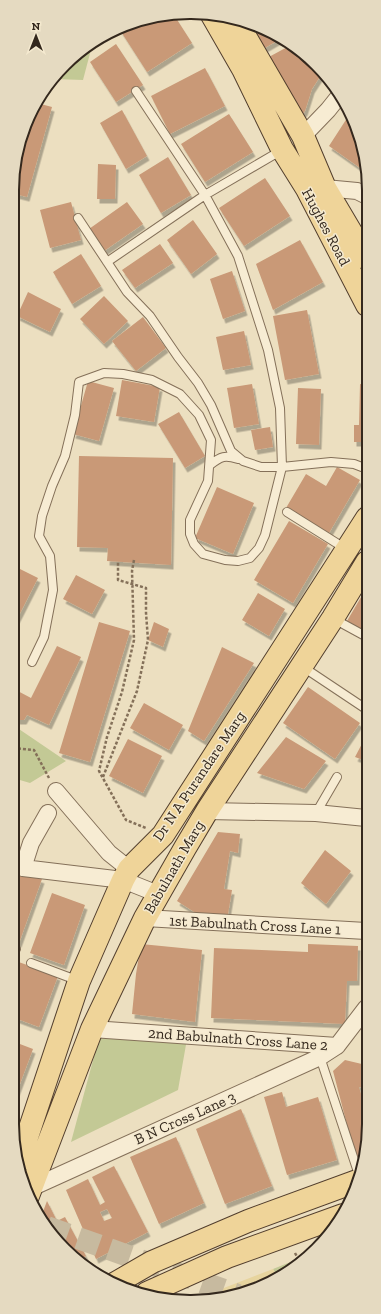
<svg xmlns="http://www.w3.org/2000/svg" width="381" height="1314" font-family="'Zilla Slab',serif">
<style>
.green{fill:#c3c995}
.sand{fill:#e7d49e}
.building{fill:#c99977;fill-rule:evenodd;filter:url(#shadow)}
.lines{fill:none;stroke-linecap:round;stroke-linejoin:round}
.highway-tunnel{stroke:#c7ba9f;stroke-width:22;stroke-dasharray:22 11;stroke-linecap:butt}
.lane-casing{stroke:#847059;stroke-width:10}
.street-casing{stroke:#847059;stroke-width:18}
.primary-casing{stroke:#523e2d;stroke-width:24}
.path{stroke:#847059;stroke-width:2.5;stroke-dasharray:3 2;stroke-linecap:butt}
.lane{stroke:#f7ecd3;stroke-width:8}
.street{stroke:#f7ecd3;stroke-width:16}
.primary{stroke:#efd499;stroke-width:22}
.labels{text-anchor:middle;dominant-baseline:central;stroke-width:3;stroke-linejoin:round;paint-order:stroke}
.street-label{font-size:15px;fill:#34281d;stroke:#f4e9cf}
.rim{fill:none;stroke:#34281d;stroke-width:2}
</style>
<defs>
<filter id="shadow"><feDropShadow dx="2.5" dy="4.5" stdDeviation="0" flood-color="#0004"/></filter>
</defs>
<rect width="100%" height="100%" fill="#ecdfc0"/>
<!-- green -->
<path class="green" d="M91,42H93L83,80L54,79Z
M13,725L66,761L30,783L13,778Z
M99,1038L187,1039L178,1090L71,1142Z
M308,1255L299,1265L277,1276L273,1269Z"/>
<!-- sand -->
<path class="sand" d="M273,1269L277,1276L237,1296L193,1300Z"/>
<!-- building -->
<path class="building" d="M155,15H174L192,43L147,72L120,30Z
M249,24L280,36L282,38L263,49Z
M116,44L143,85L116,102L90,62Z
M291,45L323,72L312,89L305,111L302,115L267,58Z
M205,68L225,106L170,134L151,96Z
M37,103L52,107L27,197L15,194V158Z
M122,110L147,156L126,169L100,123Z
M351,112L367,164L363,170L329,146Z
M229,114L253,152L205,182L181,144Z
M168,157L191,195L161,213L139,175Z
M98,164L116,165L115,199H97Z
M265,178L290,216L244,246L219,208Z
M71,202L81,240L50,248L40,210Z
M127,202L143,224L104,251L89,229Z
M193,220L217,254L191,274L167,240Z
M300,240L323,282L273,310L256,264Z
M160,244L173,263L135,288L122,270Z
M81,254L101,286L72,304L53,272Z
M232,271L245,311L223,319L210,279Z
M28,292L61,309L50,332L17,316Z
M104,296L128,321L104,344L80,319Z
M307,310L319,374L285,380L273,316Z
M143,317L166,348L136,371L112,341Z
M244,331L251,365L223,370L216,337Z
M122,380L160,387L154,422L116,416Z
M88,381L114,388L99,441L73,434Z
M252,384L259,424L234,428L227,388Z
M360,384L367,385V442H354V425H359Z
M298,388L321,389L319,445L296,444Z
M179,412L205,456L185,468L158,424Z
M270,427L273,447L255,450L251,430Z
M79,456L173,458L171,565L107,561L108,548L77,547Z
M337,467L360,480L329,533L286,508L306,474L326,486Z
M217,487L254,503L233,554L195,538Z
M289,521L328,544L293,603L254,580Z
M14,566L38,578L14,625Z
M76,575L105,590L92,614L63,599Z
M364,592L367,593V633L347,621Z
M258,593L285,609L269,636L242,620Z
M99,622L130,631L90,762L59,753Z
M154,622L169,629L163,647L148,640Z
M57,646L81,657L49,725L27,715L24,720H18L13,718L14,689L31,698Z
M222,647L254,663L204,741L188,731Z
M308,687L360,723L335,759L283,723Z
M144,703L183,725L169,750L130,728Z
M366,736V761L355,757Z
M286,737L326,761L304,789L257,773Z
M128,739L162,756L143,793L109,776Z
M218,832L240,834L238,853L230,851L224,889L232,890L228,914L199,915L177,901Z
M325,850L351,871L326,904L301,883Z
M13,869L42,879L19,943L13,941Z
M52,893L85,905L64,965L30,953Z
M141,944L202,950L195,1022L132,1014L136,974Z
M308,944L358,946L357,981H347L345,1024L211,1018L214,948L308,952Z
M13,960L58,976L39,1027L12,1017Z
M12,1041L33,1049L15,1097L12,1096Z
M345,1060L366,1065V1088L359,1087L366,1111V1156L356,1159L333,1071Z
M282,1092L286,1107L318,1097L337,1160L287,1175L264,1097Z
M241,1109L272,1186L225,1204L196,1129Z
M176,1137L204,1203L159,1224L130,1157Z
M114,1166L148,1232L96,1259L66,1190L88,1179L100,1205L105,1202L92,1177ZM107,1209L112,1218L104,1221L100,1212Z
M47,1201L57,1221L65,1217L86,1256L80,1260L56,1241L41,1217Z"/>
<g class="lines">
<!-- highway-tunnel -->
<path class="highway-tunnel" d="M47,1227L238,1295"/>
<defs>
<path id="lane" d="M78,218L127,292L150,316L178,357L198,383L211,405L231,451L243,461L261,467H282L331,462L354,464L367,469
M107,262L205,195L282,150
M210,465C221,456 225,455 238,459
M287,512L346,549
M334,619L367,637
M32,662L44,637L53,590L50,556L39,536L42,516L52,486L65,456L75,415L79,382L104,373L123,374L152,380L180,394L199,415L211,440L208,481L190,520V534L194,544L203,554L225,560L238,561L250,558L259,548L265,535L282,467L280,408L268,350L238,256L205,195L136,91
M303,667L366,709
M316,813L337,777
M13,948L16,949
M31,963L79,981
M320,1057L359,1175"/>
<path id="street" d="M303,136L328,110L340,95
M325,188L357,191L367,196
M56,791L109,853L129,869
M207,811L316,813L366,818
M13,865L23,868L123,880L158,894
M23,868L31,843L48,813
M145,918L366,931
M92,1029L337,1046L366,1008
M31,1188L320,1057L337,1046"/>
<path id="primary" d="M212,15L243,69L282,149L307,189L367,305
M235,19L303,136L325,188L367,259
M19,1161L79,981L123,880L129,869L163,835L367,518
M28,1196L92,1029L145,918L185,848L207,811L333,618L367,562
M114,1284L152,1262L248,1221L357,1181
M147,1293L227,1257L343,1215"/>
</defs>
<!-- lane casing -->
<use href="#lane" class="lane-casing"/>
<!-- street casing -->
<use href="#street" class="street-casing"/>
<!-- primary casing -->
<use href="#primary" class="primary-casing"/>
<!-- path -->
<path class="path" d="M134,560L132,571L134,640L122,692L107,737L99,771L126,820L146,828
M13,748L34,750L49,778
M103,777L137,691L148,640L146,613V588L118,580V561
M295,1253L301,1264"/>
<!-- lane -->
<use href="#lane" class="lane"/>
<!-- street -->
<use href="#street" class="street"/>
<!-- primary -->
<use href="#primary" class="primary"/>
</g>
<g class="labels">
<!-- street labels -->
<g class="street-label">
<text transform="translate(326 227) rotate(62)">Hughes Road</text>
<text transform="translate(199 776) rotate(-56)">Dr N A Purandare Marg</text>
<text transform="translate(174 867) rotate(-60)">Babulnath Marg</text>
<text transform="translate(255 925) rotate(3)">1st Babulnath Cross Lane 1</text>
<text transform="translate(238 1039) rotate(4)">2nd Babulnath Cross Lane 2</text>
<text transform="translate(185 1118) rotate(-24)">B N Cross Lane 3</text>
</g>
</g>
<!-- crop -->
<path d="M0 0H381V1314H0ZM190 19H191A171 171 0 0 1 362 190V1124A171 171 0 0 1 191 1295H190A171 171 0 0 1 19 1124V190A171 171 0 0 1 190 19Z" fill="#e5dac1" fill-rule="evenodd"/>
<path class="rim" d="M190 19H191A171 171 0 0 1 362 190V1124A171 171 0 0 1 191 1295H190A171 171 0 0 1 19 1124V190A171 171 0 0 1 190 19Z"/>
<!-- north arrow -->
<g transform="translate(36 36)" stroke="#f4e9cf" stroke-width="3" paint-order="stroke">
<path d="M0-3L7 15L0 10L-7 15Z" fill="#34281d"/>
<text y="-6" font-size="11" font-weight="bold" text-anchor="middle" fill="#34281d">N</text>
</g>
</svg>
